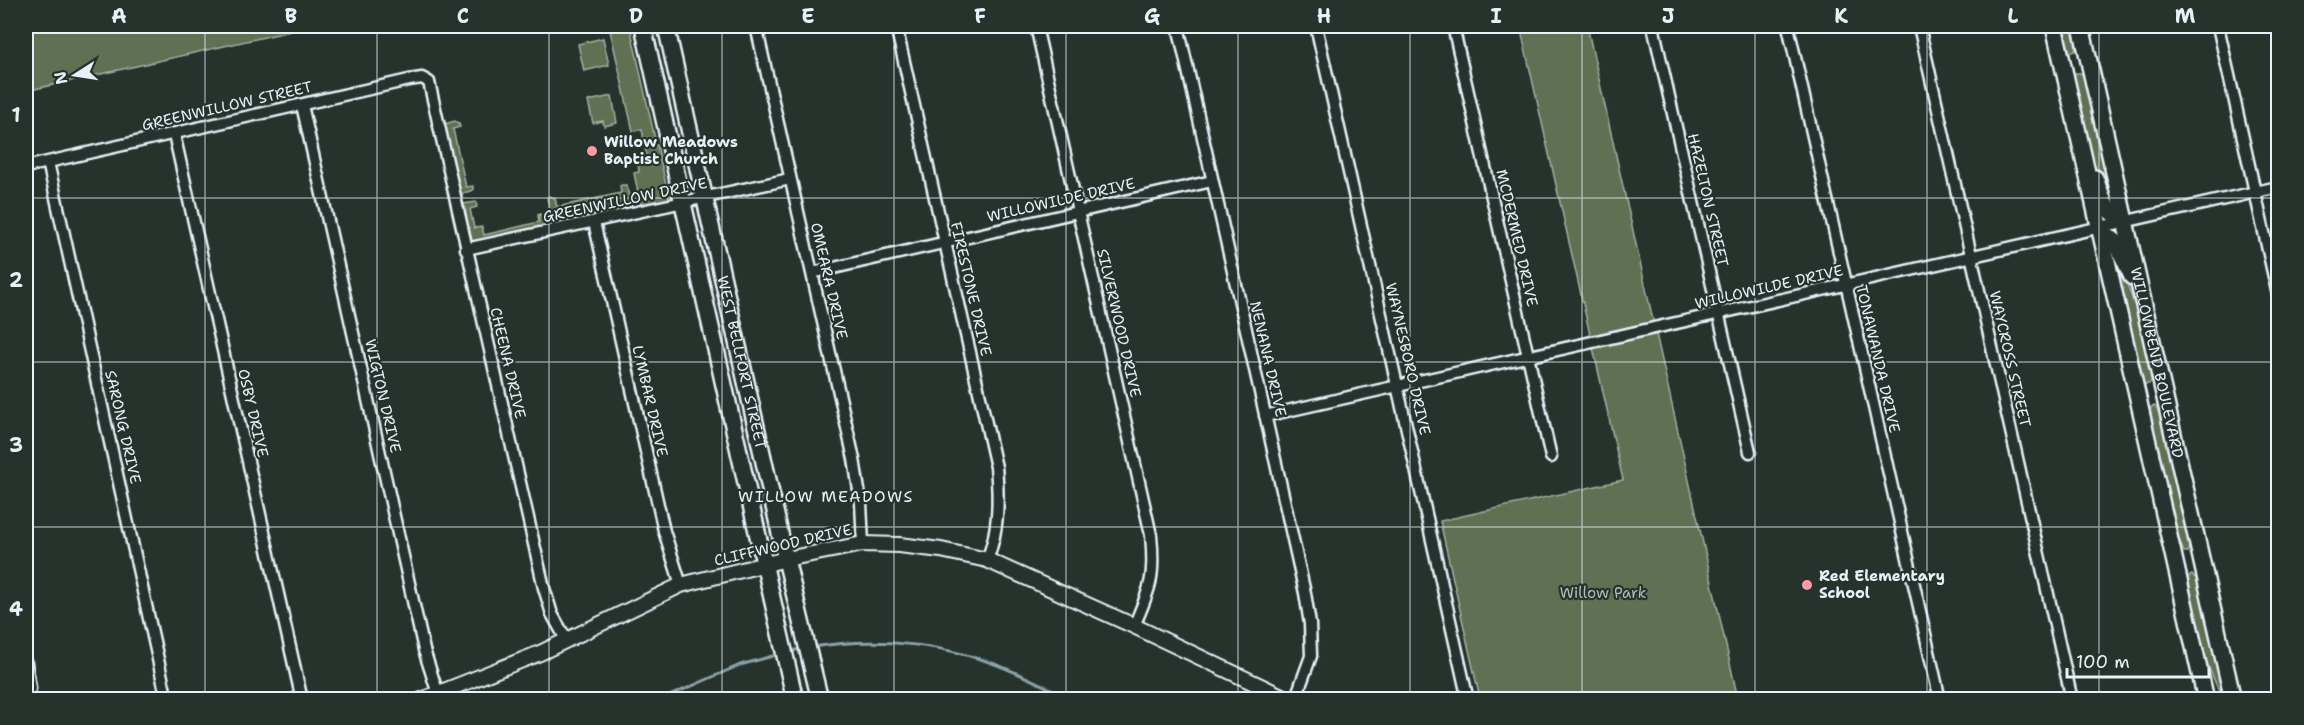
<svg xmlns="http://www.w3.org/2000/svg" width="2304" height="725" font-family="'Shantell Sans',sans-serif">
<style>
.green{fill:#607052;stroke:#a4b0a5;stroke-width:1.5}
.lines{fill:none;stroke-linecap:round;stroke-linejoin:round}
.stream{stroke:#8ba2a9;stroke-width:3}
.minor-casing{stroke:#e8f1f8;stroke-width:15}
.tertiary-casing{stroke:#e8f1f8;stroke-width:18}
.secondary-casing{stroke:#e8f1f8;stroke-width:20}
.minor{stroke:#26332d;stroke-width:10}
.tertiary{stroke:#26332d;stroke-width:14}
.secondary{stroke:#26332d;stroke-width:15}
.grid{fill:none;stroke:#e8f1f8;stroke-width:1.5;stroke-opacity:0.55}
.poi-dot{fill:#ff9aa2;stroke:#26332d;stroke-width:2}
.labels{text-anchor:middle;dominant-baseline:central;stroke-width:4.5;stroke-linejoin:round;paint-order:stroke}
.street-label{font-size:15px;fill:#e8f1f8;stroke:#26332d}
.poi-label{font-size:15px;font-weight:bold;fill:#e8f1f8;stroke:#26332d;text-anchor:start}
.park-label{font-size:15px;fill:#b2bdb6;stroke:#26332d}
.neighbourhood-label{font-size:16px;letter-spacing:1.5px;fill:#e8f1f8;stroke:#26332d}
.neatline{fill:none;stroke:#e8f1f8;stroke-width:2}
.grid-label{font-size:20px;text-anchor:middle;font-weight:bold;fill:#e8f1f8}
</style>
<rect width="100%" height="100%" fill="#26332d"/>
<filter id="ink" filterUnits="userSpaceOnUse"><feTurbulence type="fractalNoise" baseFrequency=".0167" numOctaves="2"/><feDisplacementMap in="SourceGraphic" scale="12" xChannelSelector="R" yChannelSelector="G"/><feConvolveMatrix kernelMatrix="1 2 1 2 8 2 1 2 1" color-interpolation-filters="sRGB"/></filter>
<g filter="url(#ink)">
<!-- green -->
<path class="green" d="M26,26H313L26,91Z
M609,26H630L655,139L644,141L642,129L633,131Z
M1520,26H1587L1738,699H1480L1440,521L1623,480Z
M2059,26H2074L2077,36L2075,51L2070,52Z
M603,38L609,65L584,71L578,44Z
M2075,73H2081L2090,86L2116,208L2111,209C2097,169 2070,115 2075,73Z
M612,96L617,123L604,126L603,121L593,123L588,101Z
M455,121L459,124L460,127L453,129L466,187L473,186V190L459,195L444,124Z
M657,145L669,198L667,202L641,207L634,173L639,172L638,163L648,160L645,148Z
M622,185H626L633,209L559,226L552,218L547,198L549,196L555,198L557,207L621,193L620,186Z
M476,202L477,207L470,209L474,228L482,227L484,235L539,222L538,215L540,214L545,227L473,245L470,241L462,206L463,204Z
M2114,248C2126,283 2154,349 2151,383L2145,385L2137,371L2110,249Z
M2155,406L2163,418L2190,538L2188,552H2184L2173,525L2149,419L2151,407Z
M2192,575L2201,583L2228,699H2222C2207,661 2185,619 2188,577Z"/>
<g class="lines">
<!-- stream -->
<path class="stream" d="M813,647C867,638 925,642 977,658C1010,668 1042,685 1074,700
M789,651L803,649
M660,700L740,665L780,654"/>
<defs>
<path id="minor" d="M756,26L854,459L861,503L863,544
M896,26L996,467C999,499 999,530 987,560
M1036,26L1151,535C1155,577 1151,587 1134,626
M1178,26L1305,593L1310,624L1311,656L1295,700
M1316,26L1468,700
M1453,26L1551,457
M1653,26L1750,452
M1788,26L1940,700
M1919,26L2072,700
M2218,26L2278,295
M302,105L424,650L438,694
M174,134L302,700
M48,162L167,700
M26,167L409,80L422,78L429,82L544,588L552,614L567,641
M594,222L664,531L681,585
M466,249L790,179
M812,273L1212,181
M1265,416L2278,187
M26,663L30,688L28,700"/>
<path id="tertiary" d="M421,700L540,653L681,585L786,559L863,544L899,545L941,550L987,560L1134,626L1290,700"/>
<g id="secondary">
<path d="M643,26L795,700"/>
<path id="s1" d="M666,26L784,551L820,700"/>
<path d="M2054,26L2206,700"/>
<path id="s2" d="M2081,26L2233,700"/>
<path d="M2095,178C2103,199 2104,213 2126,221"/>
<path d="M2098,228L2116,242L2132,277"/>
</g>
</defs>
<!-- minor casing -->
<use href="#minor" class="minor-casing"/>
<!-- tertiary casing -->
<use href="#tertiary" class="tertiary-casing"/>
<!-- secondary casing -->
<use href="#secondary" class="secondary-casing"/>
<!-- minor -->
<use href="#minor" class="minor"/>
<!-- tertiary -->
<use href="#tertiary" class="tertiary"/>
<!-- secondary -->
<use href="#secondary" class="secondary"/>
</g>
</g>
<!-- grid -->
<path class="grid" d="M205,26V700M377,26V700M549,26V700M722,26V700M894,26V700M1066,26V700M1238,26V700M1410,26V700M1582,26V700M1755,26V700M1927,26V700M2099,26V700M26,198H2278M26,362H2278M26,527H2278"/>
<!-- markers -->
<g class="poi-dot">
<circle cx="592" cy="151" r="6"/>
<circle cx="1807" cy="585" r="6"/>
</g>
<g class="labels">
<!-- street labels -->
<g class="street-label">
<text transform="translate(227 106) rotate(-13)">GREENWILLOW STREET</text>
<text transform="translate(625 200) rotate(-12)">GREENWILLOW DRIVE</text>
<text transform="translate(1061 200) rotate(-13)">WILLOWILDE DRIVE</text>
<text transform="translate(1708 200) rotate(77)">HAZELTON STREET</text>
<text transform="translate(1517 238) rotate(77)">MCDERMED DRIVE</text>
<text transform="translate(829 281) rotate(77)">OMEARA DRIVE</text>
<text transform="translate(1769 287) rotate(-13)">WILLOWILDE DRIVE</text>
<text transform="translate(971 289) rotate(77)">FIRESTONE DRIVE</text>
<text transform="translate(1119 323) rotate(77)">SILVERWOOD DRIVE</text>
<text transform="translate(1268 359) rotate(77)">NENANA DRIVE</text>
<text transform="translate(1408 359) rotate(77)">WAYNESBORO DRIVE</text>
<text transform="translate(1878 359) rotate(77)">TONAWANDA DRIVE</text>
<text transform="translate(2010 359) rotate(77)">WAYCROSS STREET</text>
<text stroke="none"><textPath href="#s2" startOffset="345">WILLOWBEND BOULEVARD</textPath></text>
<text transform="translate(508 363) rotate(77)">CHEENA DRIVE</text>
<text stroke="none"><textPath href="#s1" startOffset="345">WEST BELLFORT STREET</textPath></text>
<text transform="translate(383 396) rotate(77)">WIGTON DRIVE</text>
<text transform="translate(650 401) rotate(77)">LYMBAR DRIVE</text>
<text transform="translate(253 413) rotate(77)">OSBY DRIVE</text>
<text transform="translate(123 427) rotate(77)">SARONG DRIVE</text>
<text transform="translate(783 545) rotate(-13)">CLIFFWOOD DRIVE</text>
</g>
<!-- poi labels -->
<g class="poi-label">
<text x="604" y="142">Willow Meadows<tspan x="604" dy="17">Baptist Church</tspan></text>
<text x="1819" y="576">Red Elementary<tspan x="1819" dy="17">School</tspan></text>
</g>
<!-- park labels -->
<g class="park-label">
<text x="1603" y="593">Willow Park</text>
</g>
<!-- neighbourhood labels -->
<g class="neighbourhood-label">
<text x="826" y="496">WILLOW MEADOWS</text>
</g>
</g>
<!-- margin -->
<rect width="2304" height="725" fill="none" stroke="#26332d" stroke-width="66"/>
<!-- north arrow -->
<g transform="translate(75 75) rotate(258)" stroke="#26332d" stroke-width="4.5" paint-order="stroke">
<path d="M0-4.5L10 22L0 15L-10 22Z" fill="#e8f1f8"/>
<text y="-9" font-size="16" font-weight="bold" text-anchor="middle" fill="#e8f1f8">N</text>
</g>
<!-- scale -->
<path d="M2067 668v9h142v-9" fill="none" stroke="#e8f1f8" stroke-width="3"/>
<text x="2076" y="668" font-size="18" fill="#e8f1f8" stroke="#26332d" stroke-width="4.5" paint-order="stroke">100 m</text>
<rect x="33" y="33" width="2238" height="659" class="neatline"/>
<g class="grid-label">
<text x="119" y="23">A</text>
<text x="291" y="23">B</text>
<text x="463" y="23">C</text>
<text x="636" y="23">D</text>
<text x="808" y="23">E</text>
<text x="980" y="23">F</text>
<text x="1152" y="23">G</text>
<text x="1324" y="23">H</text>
<text x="1496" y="23">I</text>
<text x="1668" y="23">J</text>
<text x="1841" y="23">K</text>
<text x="2013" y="23">L</text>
<text x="2185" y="23">M</text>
<text x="16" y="122">1</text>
<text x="16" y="287">2</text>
<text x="16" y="452">3</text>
<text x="16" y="616">4</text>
</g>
</svg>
